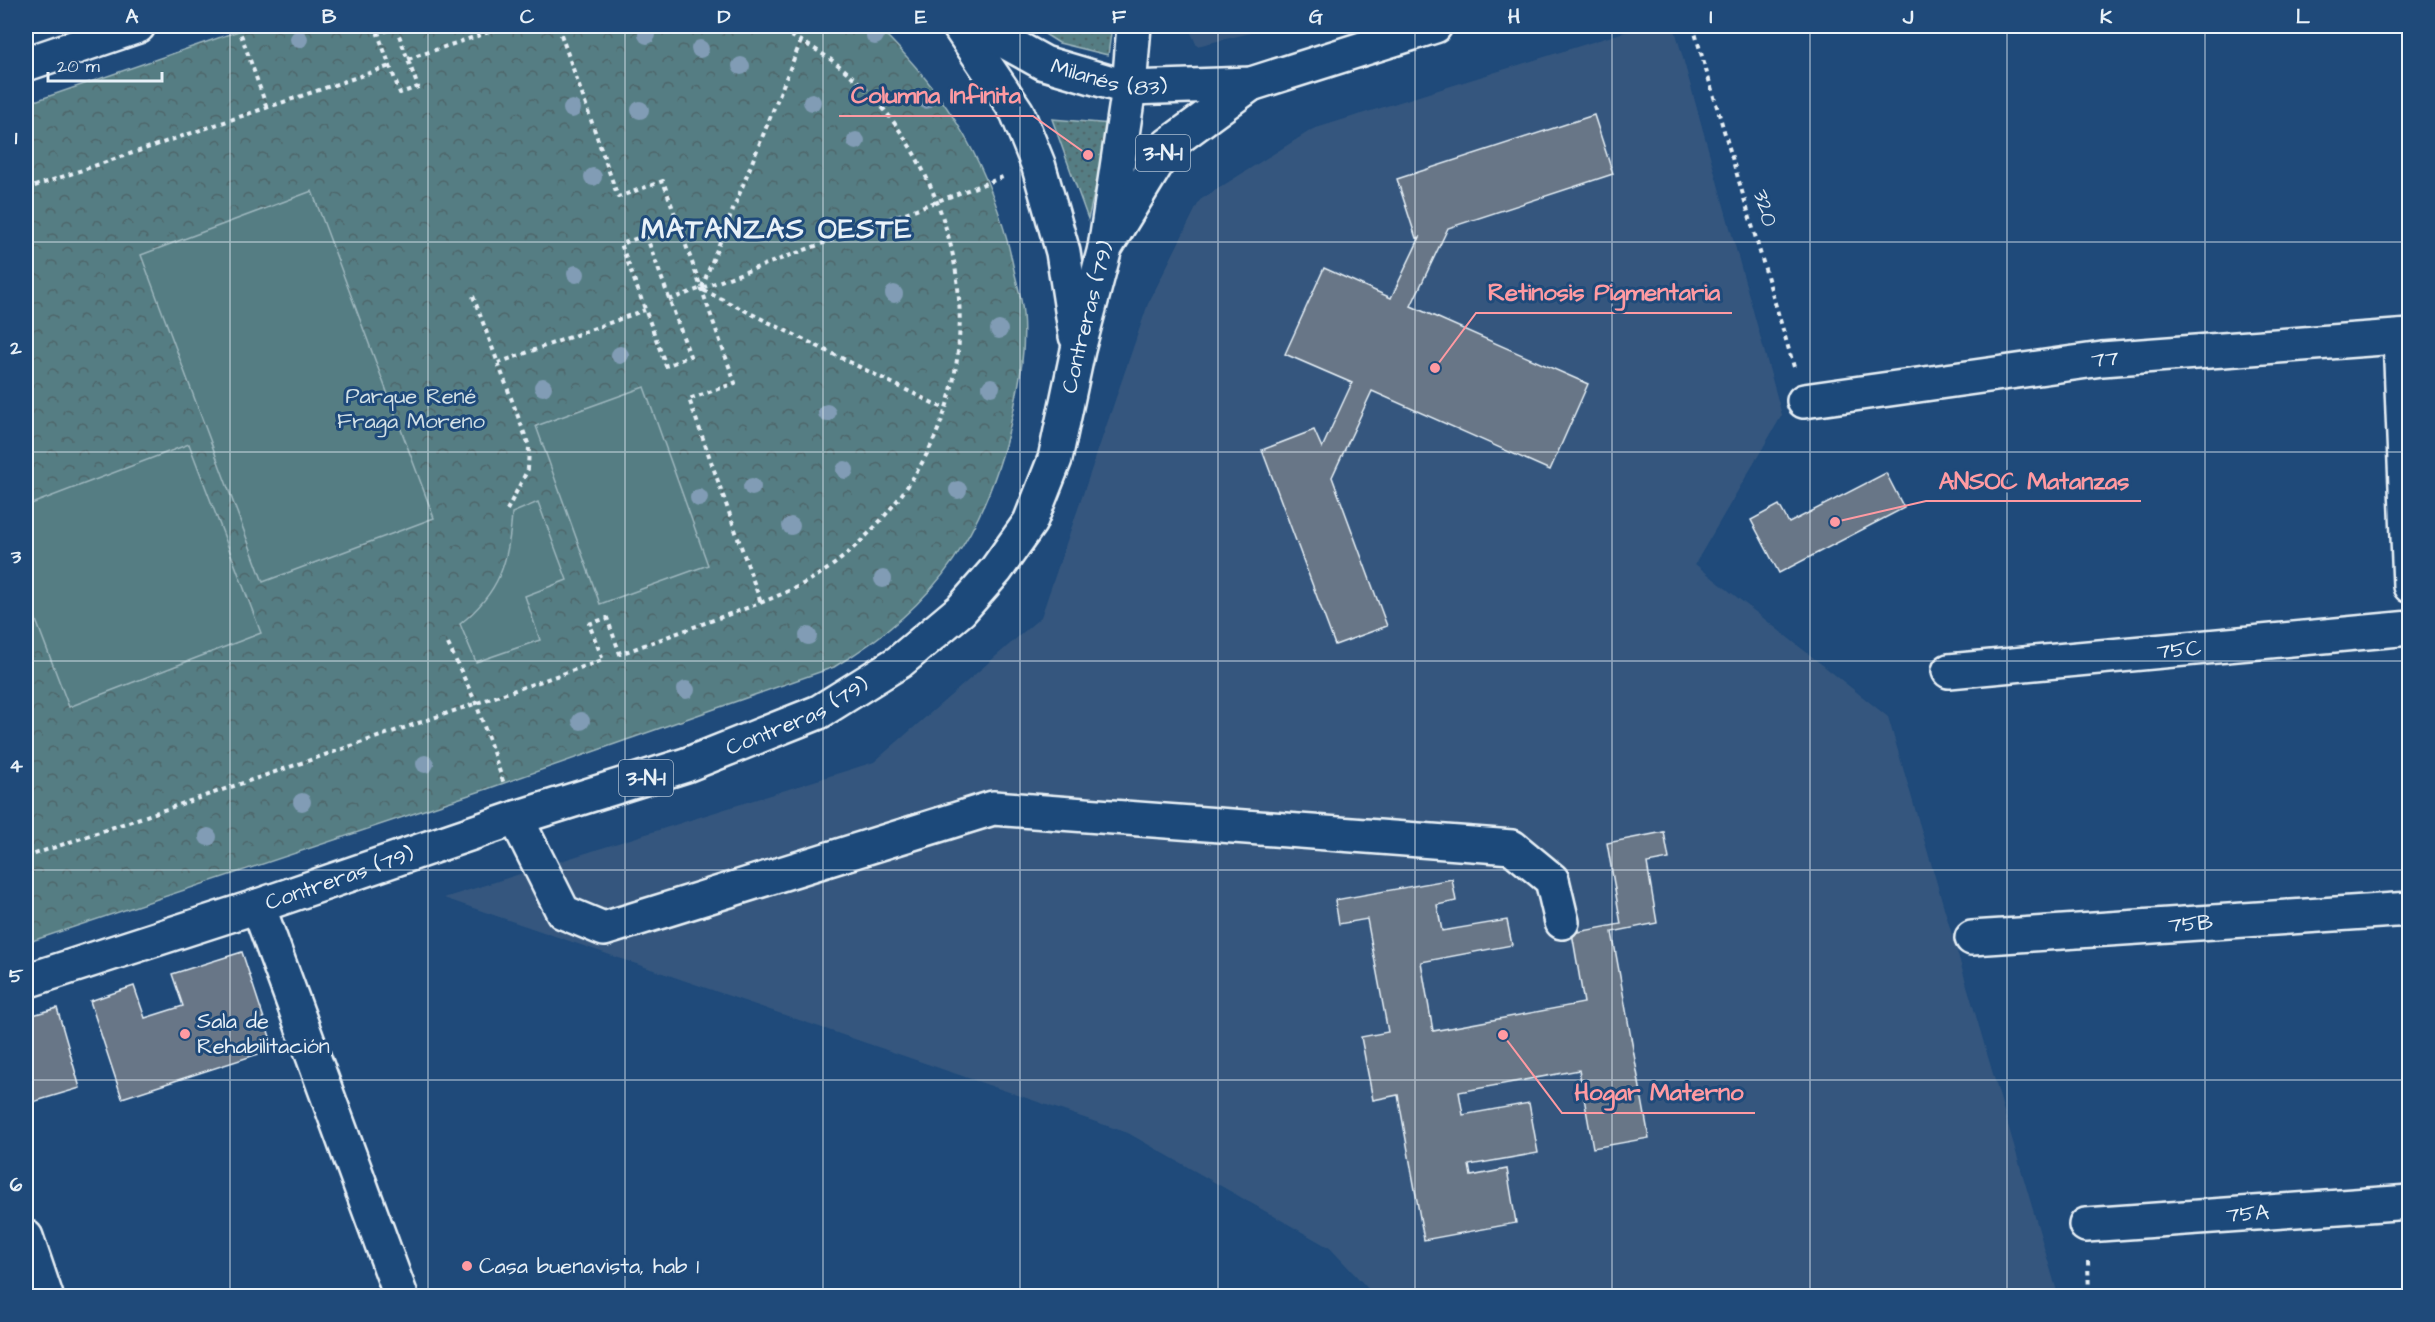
<svg xmlns="http://www.w3.org/2000/svg" width="2435" height="1322" font-family="'Architects Daughter',sans-serif">
<style>
.built{fill:#35577e}
.grass{fill:url(#grass-dots);stroke:#9eb7be;stroke-width:1.5}
.park{fill:url(#park-crowns);stroke:#9eb7be;stroke-width:1.5}
.garden{fill:#557d83;stroke:#9eb7be;stroke-width:1.5}
.building{fill:#677687;stroke:#e8f1f8;stroke-width:1.5}
.lines{fill:none;stroke-linecap:round;stroke-linejoin:round}
.minor-casing{stroke:#e8f1f8;stroke-width:38}
.major-casing{stroke:#e8f1f8;stroke-width:38}
.path{stroke:#e8f1f8;stroke-width:4;stroke-dasharray:4.5 4.5;stroke-linecap:butt}
.minor{stroke:#1f4a7a;stroke-width:33}
.major{stroke:#1f4a7a;stroke-width:33}
.tree{fill:#819cb5}
.grid{fill:none;stroke:#e8f1f8;stroke-width:1.5;stroke-opacity:0.55}
.poi-dot{fill:#ff9aa2;stroke:#1f4a7a;stroke-width:2}
.labels{text-anchor:middle;dominant-baseline:central;stroke-width:6;stroke-linejoin:round;paint-order:stroke}
.shield{fill:#1f4a7a;stroke:#acbfd2;stroke-width:1.5}
.shield-label{font-size:21px;font-weight:bold;fill:#e8f1f8}
.street-label{font-size:22px;fill:#e8f1f8;stroke:#1f4a7a}
.park-label{font-size:22px;fill:#d2e0e6;stroke:#1f4a7a}
.poi-label{font-size:22px;fill:#e8f1f8;stroke:#1f4a7a;text-anchor:start}
.district-label{font-size:28px;font-weight:bold;letter-spacing:1.5px;fill:#e8f1f8;stroke:#1f4a7a}
.leader{fill:none;stroke:#ff9aa2;stroke-width:2}
.callout-dot{fill:#ff9aa2;stroke:#1f4a7a;stroke-width:2}
.callout-label{font-size:24px;text-anchor:middle;font-weight:bold;fill:#ff9aa2;stroke:#1f4a7a;stroke-width:6;stroke-linejoin:round;paint-order:stroke}
.neatline{fill:none;stroke:#e8f1f8;stroke-width:2}
.grid-label{font-size:20px;text-anchor:middle;font-weight:bold;fill:#e8f1f8}
</style>
<defs>
<pattern id="grass-dots" width="8" height="8" patternUnits="userSpaceOnUse" patternTransform="scale(1.5)"><rect width="8" height="8" fill="#557d83"/><path d="M2 2h.1M6 6h.1" fill="none" stroke="#4e6569" stroke-width="1.8" stroke-linecap="round"/></pattern>
<pattern id="park-crowns" width="20" height="18" patternUnits="userSpaceOnUse" patternTransform="scale(1.5)"><rect width="20" height="18" fill="#557d83"/><path d="M2 6a3 3 0 1 1 6 0M12 15a3 3 0 1 1 6 0" fill="none" stroke="#4e6569"/></pattern>
</defs>
<rect width="100%" height="100%" fill="#1f4a7a"/>
<filter id="ink" filterUnits="userSpaceOnUse"><feTurbulence type="fractalNoise" baseFrequency=".0167" numOctaves="2"/><feDisplacementMap in="SourceGraphic" scale="12" xChannelSelector="R" yChannelSelector="G"/><feConvolveMatrix kernelMatrix="1 2 1 2 8 2 1 2 1" color-interpolation-filters="sRGB"/></filter>
<g filter="url(#ink)">
<!-- built -->
<path class="built" d="M1188,26H1279L1197,46Z
M1644,26H1674L1782,415L1695,564L1888,717L2058,1295L2052,1296H1375L1330,1248L1128,1133L444,898L874,762L1041,617L1148,304L1200,200L1313,129Z"/>
<!-- grass -->
<path class="grass" d="M1032,26H1112L1108,55L1059,43Z
M1052,119L1111,124L1088,219Z"/>
<!-- park -->
<path class="park" d="M253,26H877C949,95 994,171 1014,270C1017,284 1022,299 1023,314C1026,348 1020,380 1013,413C988,529 938,606 834,667L487,789L26,943V104Z"/>
<!-- garden -->
<path class="garden" d="M312,191L434,518L263,582L141,255Z
M644,387L708,565L600,604L536,426Z
M189,444L261,633L69,707L26,594V506Z
M538,502L567,580L525,596L540,640L476,662L460,624C500,592 509,561 512,513Z"/>
<!-- building -->
<path class="building" d="M1594,115L1613,174L1448,228L1411,306L1588,384L1550,470L1372,391L1332,477L1387,626L1335,645L1262,450L1314,430L1322,448L1352,383L1285,354L1324,268L1391,298L1420,237L1416,238L1397,179Z
M1886,473L1904,508L1779,573L1751,520L1779,505L1789,523Z
M1664,832L1669,859L1647,863L1657,923L1612,932L1649,1138L1593,1148L1579,1070L1459,1092L1463,1115L1529,1103L1538,1153L1469,1165L1471,1176L1507,1169L1516,1223L1424,1240L1398,1095L1373,1100L1361,1037L1388,1032L1367,919L1339,924L1335,900L1452,879L1456,901L1437,905L1442,931L1507,920L1512,945L1421,962L1433,1031L1584,1003L1572,933L1621,924L1607,843Z
M242,952L274,1049L122,1098L90,1001L134,986L145,1018L183,1006L172,974Z
M57,1008L80,1088L26,1104V1017Z"/>
<g class="lines">
<defs>
<g id="minor">
<path d="M1105,248L1129,88L1134,26"/>
<path d="M2400,337L2410,586"/>
<path id="s1" d="M1804,401L2102,359L2410,336"/>
<path id="s2" d="M1949,671L2410,628"/>
<path d="M516,818L563,912L604,929L993,808L1512,847L1552,880L1562,922"/>
<path d="M258,906L401,1296"/>
<path id="s3" d="M1972,938L2410,909"/>
<path id="s4" d="M2086,1225L2410,1202"/>
<path d="M26,1237L46,1296"/>
</g>
<g id="major">
<path d="M959,26L1017,112L1038,164L1063,252L1076,336"/>
<path id="s5" d="M977,26L1044,63L1129,88L1251,84L1435,26"/>
<path d="M26,64L138,26"/>
<path id="s6" d="M26,981L258,906L516,818L686,765L819,712L899,662L961,610L996,570L1030,522L1055,459L1078,350L1105,248L1168,145L1251,84"/>
</g>
</defs>
<!-- minor casing -->
<use href="#minor" class="minor-casing"/>
<!-- major casing -->
<use href="#major" class="major-casing"/>
<!-- path -->
<path class="path" d="M238,26L267,108
M558,26L618,197L663,181L735,383L689,399L761,603
M1693,26L1794,367
M396,27L418,87L400,93L378,34Z
M801,41L701,289L945,409
M408,59L507,26
M26,189L390,66
M646,235L690,356L666,366L621,244Z
M473,296L529,446L528,469L507,510
M669,300L1003,177
M498,363L645,310
M448,644L476,703L504,784
M26,857L603,660L589,624L607,618L620,654C656,641 691,628 727,615C772,599 814,584 850,551C959,454 989,319 930,185C911,143 884,103 848,73C825,53 798,39 771,26
M2088,1261L2089,1296"/>
<!-- minor -->
<use href="#minor" class="minor"/>
<!-- major -->
<use href="#major" class="major"/>
</g>
<!-- trees -->
<g class="tree">
<circle cx="647" cy="35" r="9"/>
<circle cx="875" cy="36" r="9"/>
<circle cx="299" cy="39" r="9"/>
<circle cx="700" cy="49" r="9"/>
<circle cx="741" cy="66" r="9"/>
<circle cx="926" cy="100" r="9"/>
<circle cx="812" cy="102" r="9"/>
<circle cx="572" cy="109" r="9"/>
<circle cx="640" cy="110" r="9"/>
<circle cx="856" cy="141" r="9"/>
<circle cx="593" cy="177" r="9"/>
<circle cx="576" cy="274" r="9"/>
<circle cx="894" cy="294" r="9"/>
<circle cx="999" cy="330" r="9"/>
<circle cx="620" cy="355" r="9"/>
<circle cx="543" cy="387" r="9"/>
<circle cx="991" cy="387" r="9"/>
<circle cx="827" cy="413" r="9"/>
<circle cx="845" cy="470" r="9"/>
<circle cx="752" cy="487" r="9"/>
<circle cx="958" cy="490" r="9"/>
<circle cx="699" cy="498" r="9"/>
<circle cx="791" cy="526" r="9"/>
<circle cx="883" cy="579" r="9"/>
<circle cx="808" cy="636" r="9"/>
<circle cx="686" cy="690" r="9"/>
<circle cx="581" cy="721" r="9"/>
<circle cx="425" cy="764" r="9"/>
<circle cx="302" cy="802" r="9"/>
<circle cx="208" cy="837" r="9"/>
</g>
</g>
<!-- grid -->
<path class="grid" d="M230,26V1296M428,26V1296M625,26V1296M823,26V1296M1020,26V1296M1218,26V1296M1415,26V1296M1612,26V1296M1810,26V1296M2007,26V1296M2205,26V1296M26,242H2410M26,452H2410M26,661H2410M26,870H2410M26,1080H2410"/>
<!-- markers -->
<g class="poi-dot">
<circle cx="185" cy="1034" r="6"/>
<circle cx="467" cy="1266" r="6"/>
</g>
<g class="labels">
<!-- shield labels -->
<g class="shield">
<rect x="1136" y="135" width="54" height="36" rx="4.5"/>
<rect x="619" y="760" width="54" height="36" rx="4.5"/>
</g>
<g class="shield-label">
<text x="1163" y="153">3-N-1</text>
<text x="646" y="778">3-N-1</text>
</g>
<!-- street labels -->
<g class="street-label">
<text stroke="none"><textPath href="#s5" startOffset="144">Milanés (83)</textPath></text>
<text transform="translate(1765 208) rotate(74)">320</text>
<text stroke="none"><textPath href="#s6" startOffset="1338">Contreras (79)</textPath></text>
<text stroke="none"><textPath href="#s1" startOffset="304">77</textPath></text>
<text stroke="none"><textPath href="#s2" startOffset="231">75C</textPath></text>
<text stroke="none"><textPath href="#s6" startOffset="816">Contreras (79)</textPath></text>
<text stroke="none"><textPath href="#s6" startOffset="330">Contreras (79)</textPath></text>
<text stroke="none"><textPath href="#s3" startOffset="219">75B</textPath></text>
<text stroke="none"><textPath href="#s4" startOffset="162">75A</textPath></text>
</g>
<!-- park labels -->
<g class="park-label">
<text x="411" y="396">Parque René<tspan x="411" dy="25">Fraga Moreno</tspan></text>
</g>
<!-- poi labels -->
<g class="poi-label">
<text x="197" y="1021">Sala de<tspan x="197" dy="25">Rehabilitación</tspan></text>
<text x="479" y="1266">Casa buenavista, hab 1</text>
</g>
<!-- district labels -->
<g class="district-label">
<text x="777" y="229">MATANZAS OESTE</text>
</g>
</g>
<!-- callouts -->
<path class="leader" d="M1088 155L1033 116H839M1435 368L1476 313H1732M1835 522L1926 501H2141M1503 1035L1562 1113H1755"/>
<g class="callout-dot">
<circle cx="1088" cy="155" r="6"/>
<circle cx="1435" cy="368" r="6"/>
<circle cx="1835" cy="522" r="6"/>
<circle cx="1503" cy="1035" r="6"/>
</g>
<g class="callout-label">
<text x="936" y="103">Columna Infinita</text>
<text x="1604" y="300">Retinosis Pigmentaria</text>
<text x="2034" y="489">ANSOC Matanzas</text>
<text x="1659" y="1100">Hogar Materno</text>
</g>
<!-- margin -->
<rect width="2435" height="1322" fill="none" stroke="#1f4a7a" stroke-width="66"/>
<!-- scale -->
<path d="M48 72v9h114v-9" fill="none" stroke="#e8f1f8" stroke-width="3"/>
<text x="57" y="72" font-size="18" fill="#e8f1f8" stroke="#1f4a7a" stroke-width="4.5" paint-order="stroke">20 m</text>
<rect x="33" y="33" width="2369" height="1256" class="neatline"/>
<g class="grid-label">
<text x="132" y="23">A</text>
<text x="329" y="23">B</text>
<text x="527" y="23">C</text>
<text x="724" y="23">D</text>
<text x="921" y="23">E</text>
<text x="1119" y="23">F</text>
<text x="1316" y="23">G</text>
<text x="1514" y="23">H</text>
<text x="1711" y="23">I</text>
<text x="1908" y="23">J</text>
<text x="2106" y="23">K</text>
<text x="2303" y="23">L</text>
<text x="16" y="144">1</text>
<text x="16" y="354">2</text>
<text x="16" y="563">3</text>
<text x="16" y="772">4</text>
<text x="16" y="982">5</text>
<text x="16" y="1191">6</text>
</g>
</svg>
